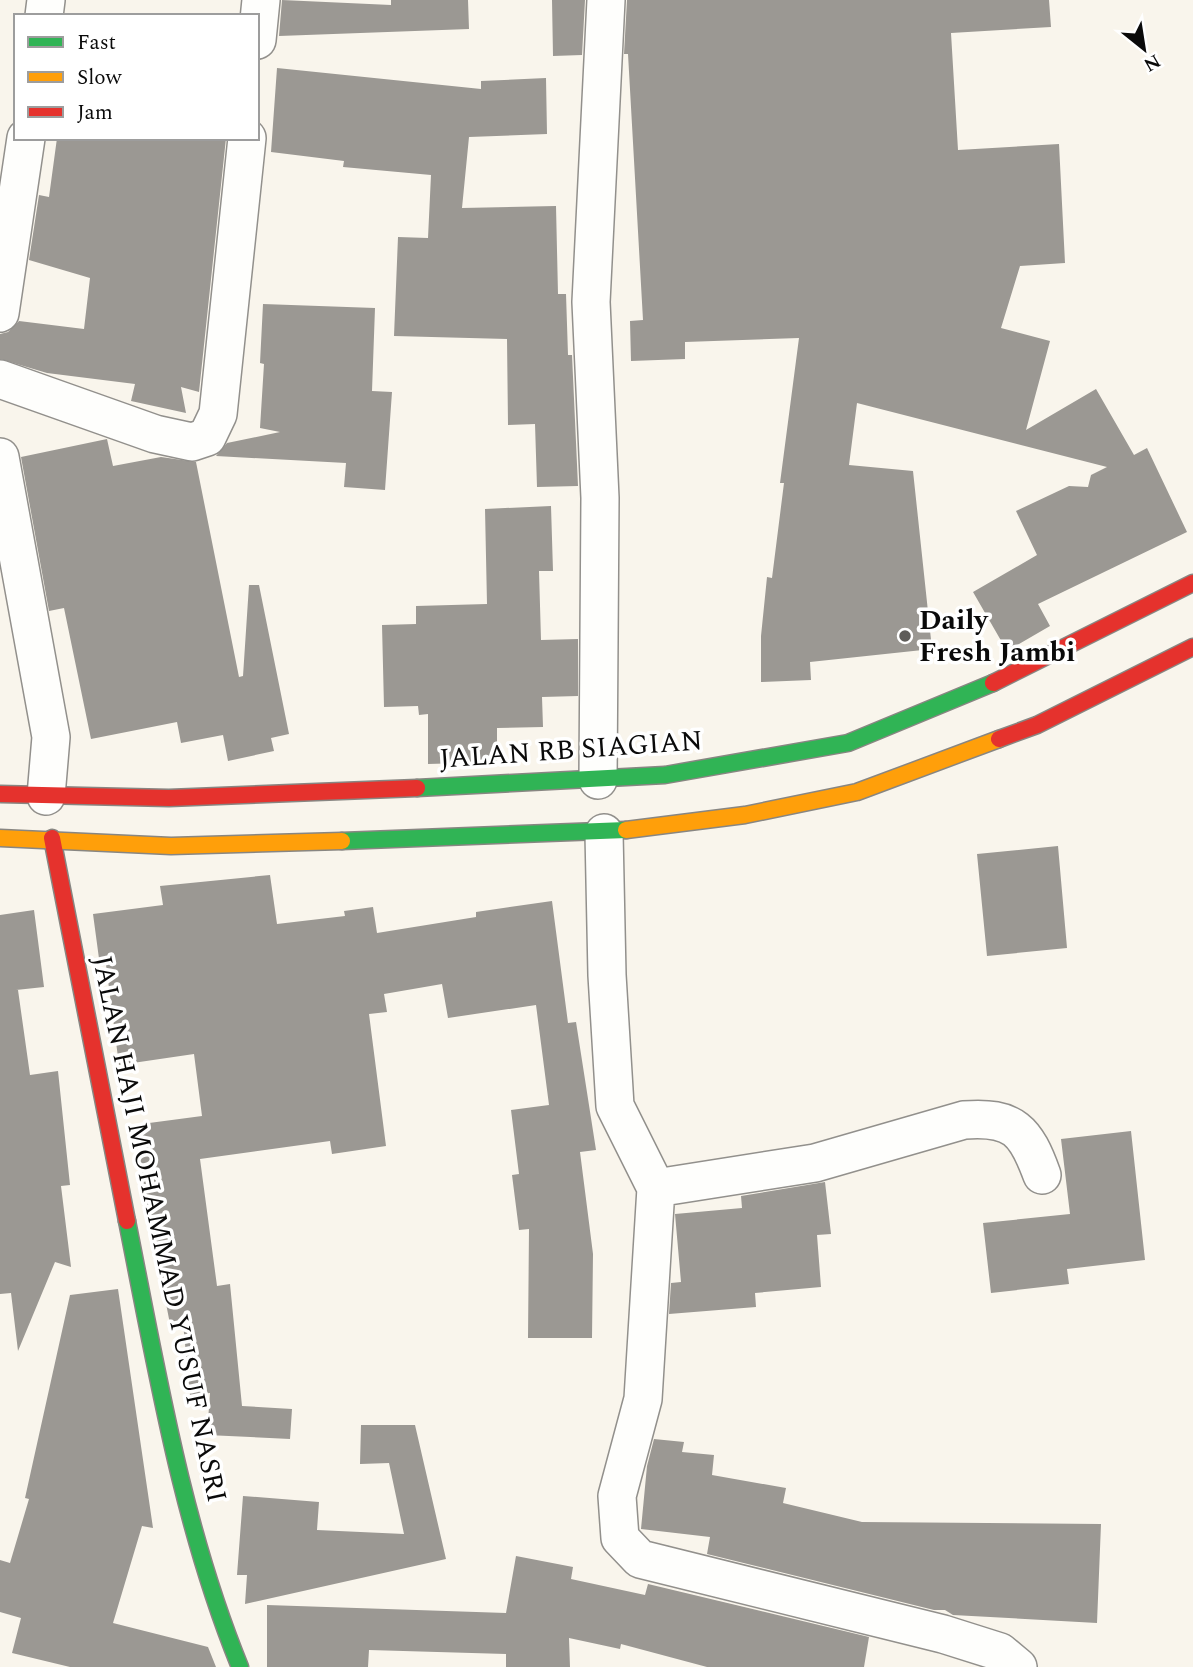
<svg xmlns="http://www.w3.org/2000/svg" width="1193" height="1667" font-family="Spectral,serif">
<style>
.building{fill:#9b9893}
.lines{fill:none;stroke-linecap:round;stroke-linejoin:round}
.street-casing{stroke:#92908c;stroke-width:40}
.fast-casing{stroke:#888682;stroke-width:19}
.slow-casing{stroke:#888682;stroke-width:19}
.jam-casing{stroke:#888682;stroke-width:19}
.street{stroke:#fefefc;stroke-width:37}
.fast{stroke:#30b455;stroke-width:16}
.slow{stroke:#ff9f0a;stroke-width:16}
.jam{stroke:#e5322d;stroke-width:16}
.poi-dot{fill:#5e5c59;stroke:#fff;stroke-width:2.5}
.labels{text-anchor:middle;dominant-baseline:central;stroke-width:7;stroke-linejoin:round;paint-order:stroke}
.poi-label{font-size:28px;font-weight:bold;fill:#0a0a0a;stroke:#fff;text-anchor:start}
.street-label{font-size:28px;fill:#0a0a0a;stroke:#fff}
</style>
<rect width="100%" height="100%" fill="#f9f5ec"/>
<!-- building -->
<path class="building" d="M282,0L391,5V0H468L469,29L279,36Z
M552,0H585L582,55L553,56Z
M627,0H1049L1051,27L951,33L958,150L1059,144L1065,263L1020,266L1001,328L1050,341L1026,430L1096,389L1134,455L1147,448L1187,532L1038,604L1050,626L1007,651L973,592L1037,555L1016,511L1069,486L1088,487L1091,475L1107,467L857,403L849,465L913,471L932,649L810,662L811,680L761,682V636L767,577L772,578L784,483H780L799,338L685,342V359L631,361L630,321L643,320L628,54H624Z
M277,68L481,89V81L546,78L547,134L469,137L462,208L556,206L558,294H566L568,355H572L578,486L537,487L535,424L508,425L507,339L394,336L398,237L428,238L431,175L343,167L344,161L271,152Z
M57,138H226L199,392L181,387L186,413L131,401L135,384L47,373L0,359V334L8,332L19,321L84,329L90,278L29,260L39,195L49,197Z
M263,304L375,308L372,391L392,392L385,490L344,487L346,463L216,456L227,443L280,432L260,428L264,364L260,363Z
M107,439L113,466L161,457L196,462L239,677L243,676L249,585H259L289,734L271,738L274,751L228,761L223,735L181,743L177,722L91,739L64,608L49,611L21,457Z
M551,506L553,571H539L541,640L578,639V696L542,697L543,727L497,728V762L428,764V714L419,715L418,706L384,707L382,625L416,624V606L487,604L485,509Z
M1058,846L1067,948L987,956L977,854Z
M270,875L277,924L345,916L344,911L373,907L377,933L476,917V912L552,901L568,1023L576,1022L596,1150L580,1152L593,1254L592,1338H528L529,1229L519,1230L512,1175L519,1174L511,1110L549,1105L536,1005L448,1018L442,984L384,994L387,1012L369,1014L386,1146L332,1154L330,1141L200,1159L217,1286L230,1284L242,1406L292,1409L290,1439L207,1435L210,1393L190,1395L183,1323L170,1324L141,1175L134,1125L202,1116L194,1054L119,1065L106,965L100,966L93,914L163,905L160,886Z
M34,910L44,987L16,990H18L30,1075L58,1071L70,1185L61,1186L71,1267L55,1262L18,1351L11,1293L0,1294V915Z
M1131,1131L1145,1260L1067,1269L1069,1284L991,1293L983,1223L1070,1214L1061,1139Z
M825,1182L831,1234L817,1235L821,1287L755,1293L756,1307L669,1314L671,1283L681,1282L675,1214L742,1208L741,1196Z
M118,1289L153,1528L142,1526L113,1623L208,1647L216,1667H70L12,1653L21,1618L0,1612V1560L10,1563L29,1499L25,1498L70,1295Z
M361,1425H415L446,1559L245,1604L247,1575H237L243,1496L319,1502L317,1530L404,1534L389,1463L360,1464Z
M654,1439L684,1442L682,1452L714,1455L712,1475L786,1488L783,1503L862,1522L1101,1524L1097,1623L953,1615L945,1610H934L707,1554L710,1537L641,1529L647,1466Z
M516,1556L573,1567L571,1579L645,1595L648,1584L869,1637L864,1667H707L621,1644L620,1649L569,1638L570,1667H506V1654L369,1650L368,1667H267V1605L506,1613Z"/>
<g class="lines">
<defs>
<path id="street" d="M44,16L46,0
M257,40L261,0
M0,313L26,138
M0,379L155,434L192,442L207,437L218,414L247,138
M0,457L51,737L46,796
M598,780L600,498L591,302L606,0
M604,833L607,975L615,1106L656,1188L643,1399L617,1496L620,1538L640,1559L943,1634L1000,1652L1018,1667
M656,1188L815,1163L964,1120C1014,1116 1026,1131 1042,1175"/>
<path id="fast" d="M417,788L665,775L848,743L993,683
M342,841L626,830
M127,1221C157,1371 182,1525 240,1667"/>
<path id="slow" d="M626,830L745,815L857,792L999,739
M0,838L171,846L342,841"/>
<path id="jam" d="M993,683L1193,583
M999,739L1037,725L1193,647
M0,794L169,798L417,788
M52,838L127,1221"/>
</defs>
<!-- street casing -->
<use href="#street" class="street-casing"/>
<!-- fast casing -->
<use href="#fast" class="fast-casing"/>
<!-- slow casing -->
<use href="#slow" class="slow-casing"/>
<!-- jam casing -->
<use href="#jam" class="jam-casing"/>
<!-- street -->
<use href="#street" class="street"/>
<!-- fast -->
<use href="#fast" class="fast"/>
<!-- slow -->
<use href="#slow" class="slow"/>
<!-- jam -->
<use href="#jam" class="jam"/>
</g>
<!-- markers -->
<circle class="poi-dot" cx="905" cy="636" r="7"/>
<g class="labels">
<!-- poi labels -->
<g class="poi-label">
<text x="919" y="620">Daily<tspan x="919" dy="32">Fresh Jambi</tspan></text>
</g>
<!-- street labels -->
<g class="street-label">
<text transform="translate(571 750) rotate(-4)">JALAN RB SIAGIAN</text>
<text transform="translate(159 1229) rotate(78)">JALAN HAJI MOHAMMAD YUSUF NASRI</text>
</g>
</g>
<!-- legend -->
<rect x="14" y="14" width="245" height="126" fill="#ffffff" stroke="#9d9d9d" stroke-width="2"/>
<rect x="28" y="37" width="35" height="10" fill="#30b455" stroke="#9d9d9d" stroke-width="2"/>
<text x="77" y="49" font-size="21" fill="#0a0a0a">Fast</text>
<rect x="28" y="72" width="35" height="10" fill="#ff9f0a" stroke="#9d9d9d" stroke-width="2"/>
<text x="77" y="84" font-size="21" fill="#0a0a0a">Slow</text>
<rect x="28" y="107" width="35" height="10" fill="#e5322d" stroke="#9d9d9d" stroke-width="2"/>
<text x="77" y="119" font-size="21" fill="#0a0a0a">Jam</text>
<!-- north arrow -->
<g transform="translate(1144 49) rotate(150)" stroke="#ffffff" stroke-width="5" paint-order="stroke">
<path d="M0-5L12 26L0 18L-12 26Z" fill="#0a0a0a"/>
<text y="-10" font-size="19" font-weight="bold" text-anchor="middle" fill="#0a0a0a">N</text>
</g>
</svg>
